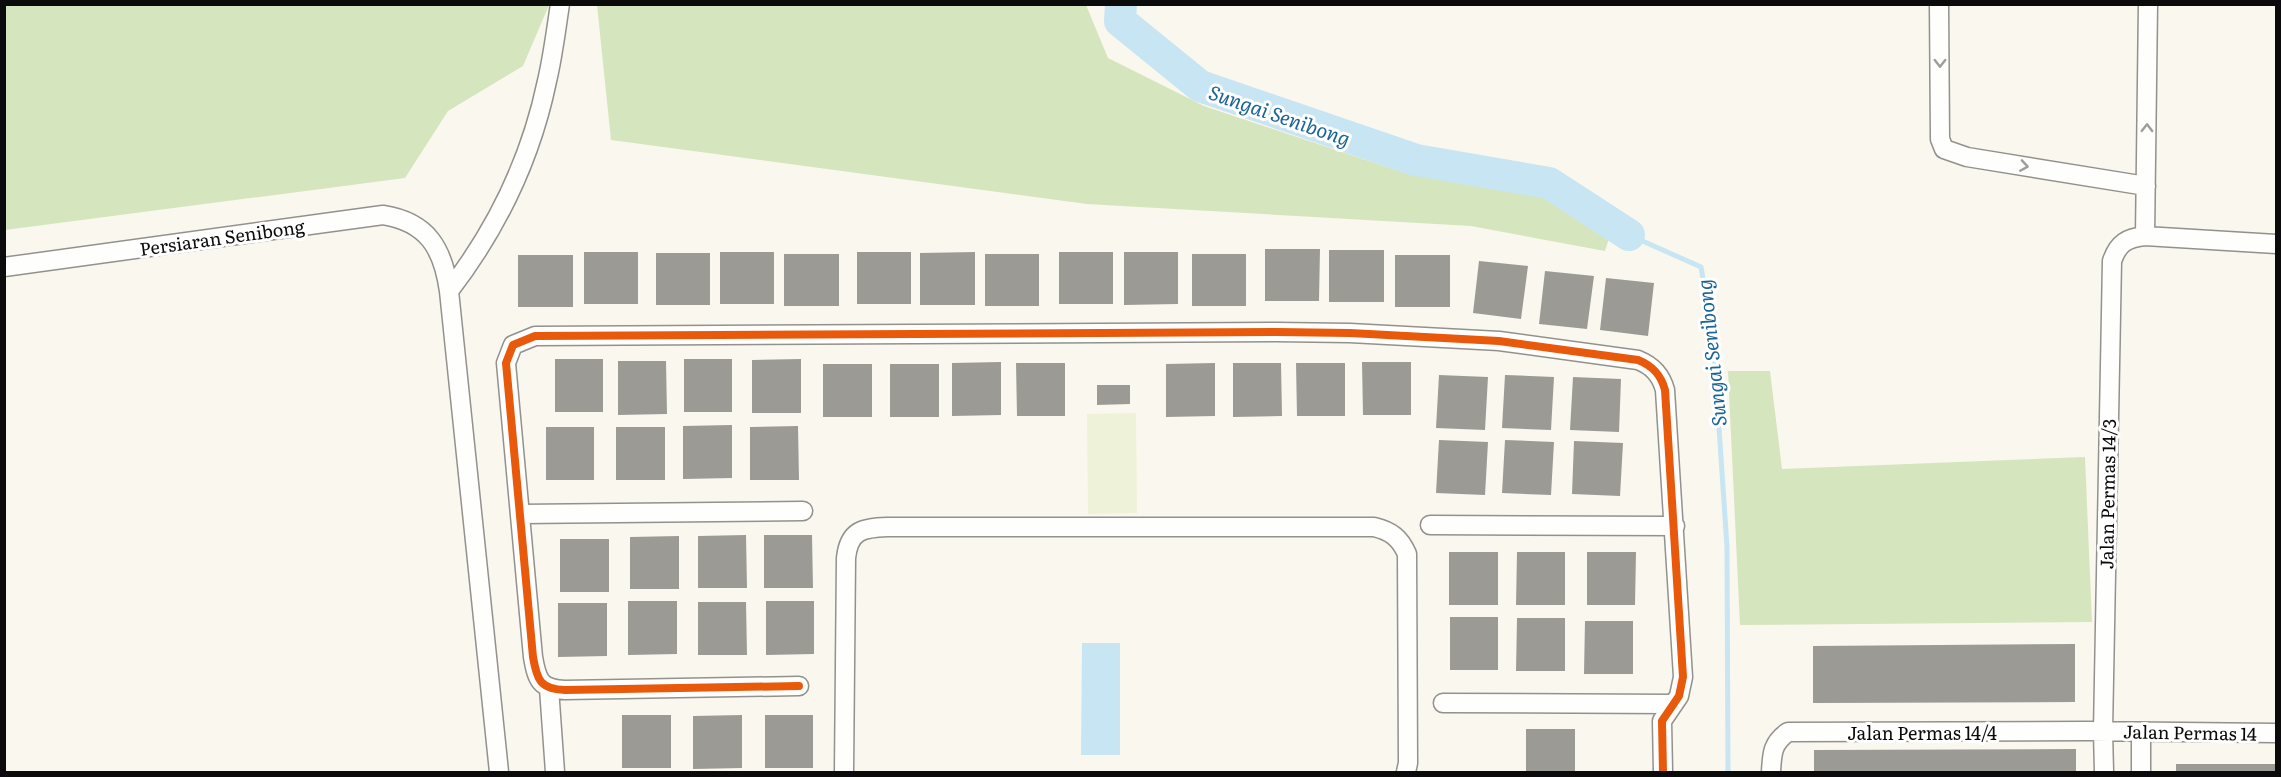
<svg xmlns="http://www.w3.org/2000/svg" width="2281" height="777" font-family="Literata,serif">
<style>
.forest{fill:#d5e5be}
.pitch{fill:#edf2d9}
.water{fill:#c7e5f2}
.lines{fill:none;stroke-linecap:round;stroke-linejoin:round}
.stream{stroke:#c7e5f2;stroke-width:5}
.river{stroke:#c7e5f2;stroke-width:32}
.building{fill:#9c9a95}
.minor-casing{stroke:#93918d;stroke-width:21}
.minor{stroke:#fefefc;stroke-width:18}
.cycleway-casing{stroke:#fff;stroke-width:11}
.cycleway{stroke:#e8590c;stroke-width:8}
.oneway{stroke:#9d9d9c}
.labels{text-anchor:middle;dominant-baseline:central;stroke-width:6;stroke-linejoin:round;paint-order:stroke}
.street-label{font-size:18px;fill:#0b0b0b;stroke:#fff}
.water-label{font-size:20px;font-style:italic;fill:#1b6596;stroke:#fff}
</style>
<rect width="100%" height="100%" fill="#faf7ee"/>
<!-- forest -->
<path class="forest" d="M4,5L5,4L549,5L523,66L448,111L405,178L5,230Z
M597,5H1086L1108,58L1204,106L1408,174L1547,194L1611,232L1605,251L1471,226L1087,204L611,140Z
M1728,371H1770L1782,469L2085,457L2092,622L1740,625Z"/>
<!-- pitch -->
<path class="pitch" d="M1136,413L1137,513L1088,514L1087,414Z"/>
<!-- water -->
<path class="water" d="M1082,643H1120V755H1081Z"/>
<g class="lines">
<!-- stream -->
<path class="stream" d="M1629,235L1701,267L1713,338L1727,547L1728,772"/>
<!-- river -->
<path class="river" d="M1121,4L1120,21L1200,86L1416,160L1549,183L1629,235"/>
</g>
<!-- building -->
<path class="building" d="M1265,249H1320L1319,301H1265Z
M1329,250H1384V302H1329Z
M584,252H638V304H584Z
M720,252H774V304H720Z
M857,252H911V304H857Z
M975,252V305H920V253Z
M1059,252H1113V304H1059Z
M1124,252H1178V304L1124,305Z
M656,253H710V305H656Z
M784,254H839V306H784Z
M985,254H1039V306H985Z
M1192,254H1246V306H1192Z
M518,255H573V307H518Z
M1395,255H1450V307H1395Z
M1479,261L1528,266L1521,319L1473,313Z
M1545,271L1594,276L1587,329L1539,324Z
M1606,278L1654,283L1648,336L1600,330Z
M555,359H603V412H555Z
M684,359H732V412H684Z
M801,359V413H752V360Z
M618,361H666L667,414L618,415Z
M1001,362V415L952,416V363Z
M1362,362H1411V415H1363Z
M1016,363H1065V416H1017Z
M1215,363V416L1166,417V364Z
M1233,363H1281L1282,416L1233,417Z
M1296,363H1345V416H1297Z
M823,364H872V417H823Z
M890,364H939V417H890Z
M1439,375L1488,377L1485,430L1436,428Z
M1505,375L1554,377L1551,430L1502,428Z
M1573,377L1621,379L1619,432L1570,430Z
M1097,385H1130V404L1097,405Z
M732,425V478L683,479V426Z
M798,426L799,480H750V427Z
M546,427H594V480H546Z
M616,427H665V480H616Z
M1439,440L1488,442L1485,495L1436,493Z
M1505,440L1554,442L1551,495L1502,493Z
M1574,441L1623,443L1620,496L1572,494Z
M746,535L747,588H698V536Z
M764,535H812L813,588H764Z
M679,536V589H630V537Z
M560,539H609V592H560Z
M1449,552H1498V605H1449Z
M1517,552H1565V605H1516Z
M1587,552H1636L1635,605H1587Z
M628,601H677V654L628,655Z
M766,601H814V654L766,655Z
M698,602H746L747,655H698Z
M558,603H607V656L558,657Z
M1450,617H1498V670H1450Z
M1517,618H1565V671H1516Z
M1585,621H1633V674H1584Z
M2075,644V702L1813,703V646Z
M622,715H671V768H622Z
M742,715V768L693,769V716Z
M765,715H813V768H765Z
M1526,729H1575V772H1526Z
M2076,749V772H1814V750Z
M2176,764H2276V772H2176Z"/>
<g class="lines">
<defs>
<path id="minor" d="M1939,4L1940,139L1944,149L1967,157L2146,186
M2148,4L2145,236L2276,244
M4,267L383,215C428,222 443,249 449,291L499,772
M449,291C496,230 531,158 547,81C553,56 556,30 560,4
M521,514L803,511
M1430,525L1675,526
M799,686L565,690C540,689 537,680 533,657L506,363L513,345L535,336L1276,332L1350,333L1499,341L1638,360C1653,366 1661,375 1665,390L1683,677L1679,696L1662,721L1663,772
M549,688L555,772
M1443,703L1673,704
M844,772L846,558C849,530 863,528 887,527H1374C1391,531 1400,538 1407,554L1408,763L1406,772
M1771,772C1772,754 1772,743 1788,732L2087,731L2276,733
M2104,772L2103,731L2112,261C2118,243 2127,238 2145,236
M2141,772V733"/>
</defs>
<!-- minor casing -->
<use href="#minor" class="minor-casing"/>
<!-- minor -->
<use href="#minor" class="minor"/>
<defs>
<path id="cycleway" d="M799,686L565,690C540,689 537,680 533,657L506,363L513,345L535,336L1276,332L1350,333L1499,341L1638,360C1653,366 1661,375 1665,390L1683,677L1679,696L1662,721L1663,772"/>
</defs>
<!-- cycleway casing -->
<use href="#cycleway" class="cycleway-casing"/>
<!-- cycleway -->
<use href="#cycleway" class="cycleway"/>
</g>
<!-- one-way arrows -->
<defs><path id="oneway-chevron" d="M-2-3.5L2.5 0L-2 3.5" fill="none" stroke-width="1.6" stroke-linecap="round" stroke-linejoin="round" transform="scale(1.5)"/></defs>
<g class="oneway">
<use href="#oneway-chevron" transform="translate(1940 63) rotate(90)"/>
<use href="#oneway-chevron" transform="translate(2147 128) rotate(-89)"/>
<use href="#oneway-chevron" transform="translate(2024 166) rotate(9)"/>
</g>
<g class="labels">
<!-- street labels -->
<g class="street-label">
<text transform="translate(222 237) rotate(-8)">Persiaran Senibong</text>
<text transform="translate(2107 494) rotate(-89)">Jalan Permas 14/3</text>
<text x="1922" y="732">Jalan Permas 14/4</text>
<text transform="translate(2190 732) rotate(1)">Jalan Permas 14</text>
</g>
<!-- water labels -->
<g class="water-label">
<text transform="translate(1280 114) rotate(19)">Sungai Senibong</text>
<text transform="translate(1710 353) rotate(-96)">Sungai Senibong</text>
</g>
</g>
<!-- border -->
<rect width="2281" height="777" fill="none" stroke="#0b0b0b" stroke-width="12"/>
</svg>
